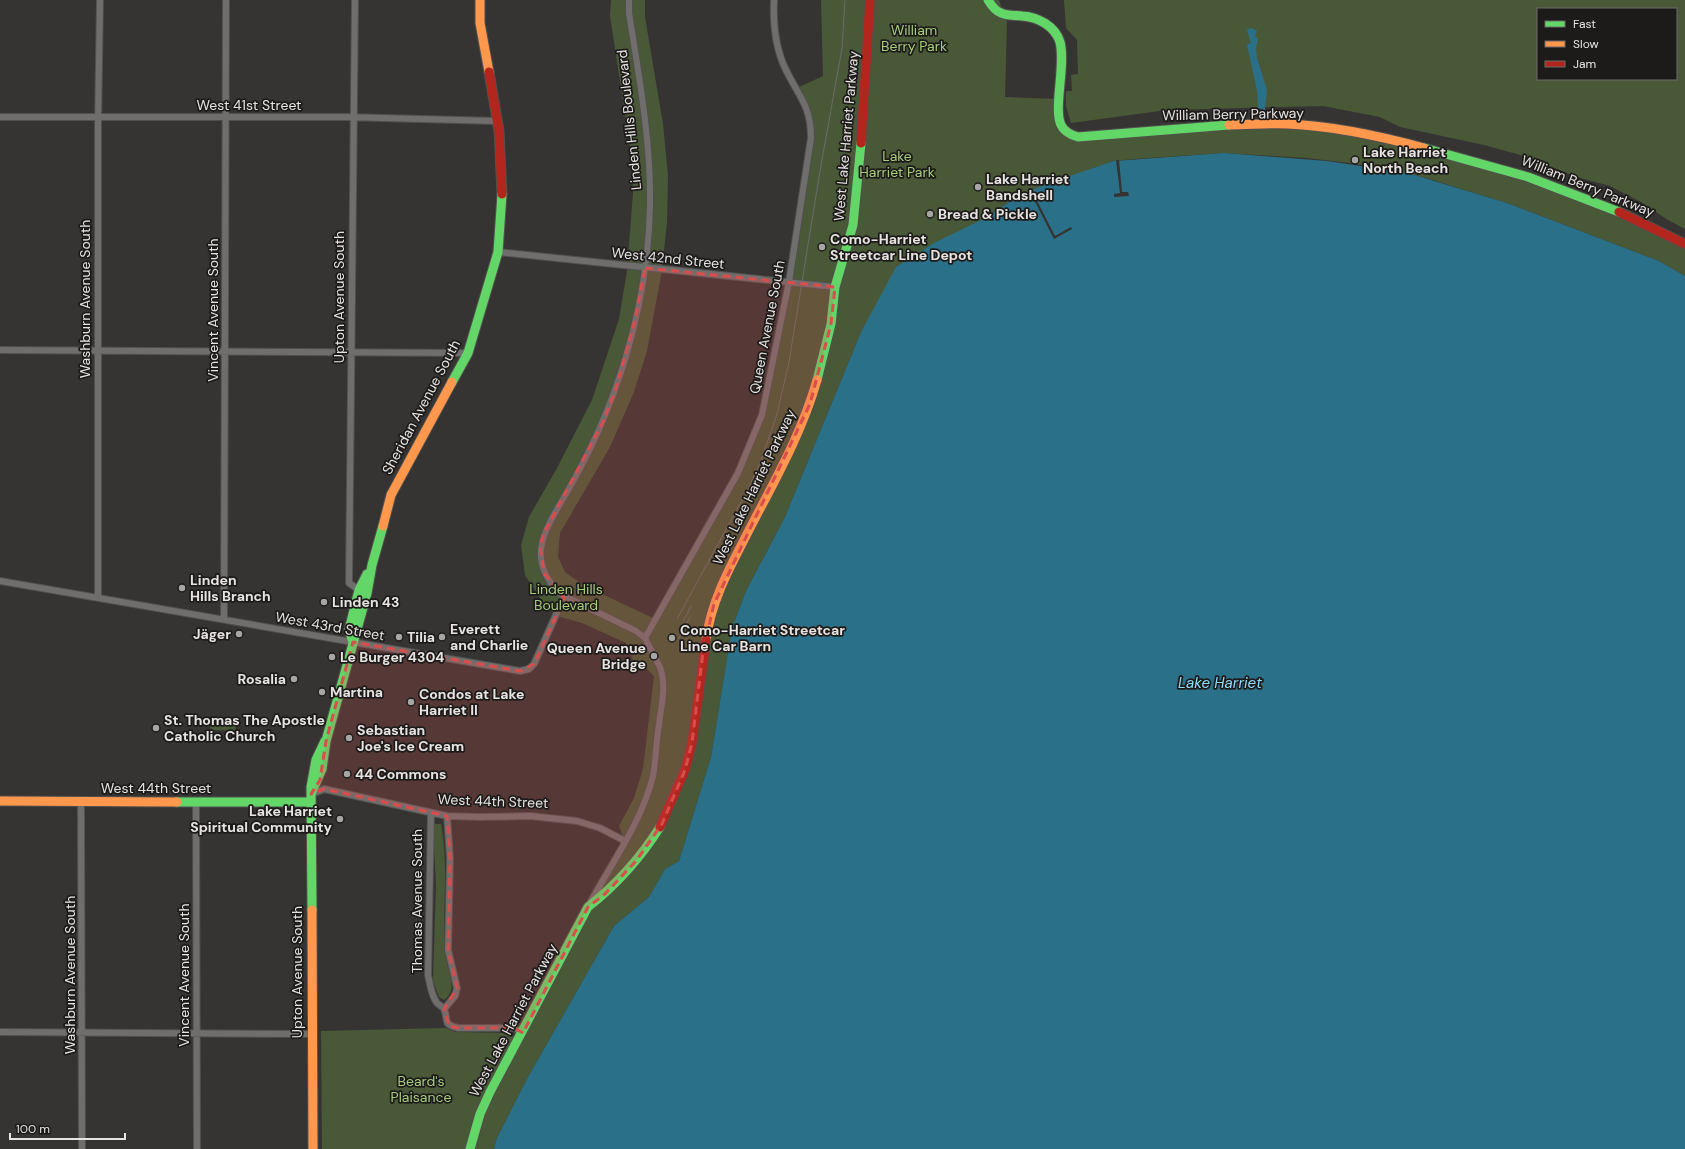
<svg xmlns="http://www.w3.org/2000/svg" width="1685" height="1149" font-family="'DM Sans',sans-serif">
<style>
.green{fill:#495937;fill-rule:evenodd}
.water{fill:#2b7089}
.pier{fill:#363432}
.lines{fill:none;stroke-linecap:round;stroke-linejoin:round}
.street-casing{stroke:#52504e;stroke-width:8}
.fast-casing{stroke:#52504e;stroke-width:11}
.slow-casing{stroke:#52504e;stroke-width:11}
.jam-casing{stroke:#52504e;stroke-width:11}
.street{stroke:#706e6d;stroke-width:6}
.fast{stroke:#63d668;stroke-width:9}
.slow{stroke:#ff974d;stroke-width:9}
.jam{stroke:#b3261e;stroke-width:9}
.tram{stroke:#6b6a68;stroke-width:1}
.street-bridge-casing{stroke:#52504e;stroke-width:8;stroke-linecap:butt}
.street-bridge{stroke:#706e6d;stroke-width:6}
.marked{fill:#d94d4d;fill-opacity:0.2;stroke:#d94d4d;stroke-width:3;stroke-dasharray:8 5;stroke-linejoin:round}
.poi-dot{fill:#a8a6a4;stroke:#1d1b1a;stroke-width:1.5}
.labels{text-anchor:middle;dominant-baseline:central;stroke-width:3.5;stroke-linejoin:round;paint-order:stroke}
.park-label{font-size:14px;fill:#a7cd7c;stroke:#1d1b1a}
.street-label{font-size:14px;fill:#e6e3e1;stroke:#1d1b1a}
.poi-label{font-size:14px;font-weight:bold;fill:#e6e3e1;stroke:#1d1b1a;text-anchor:start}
.water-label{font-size:15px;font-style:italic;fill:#8cddfe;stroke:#1d1b1a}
</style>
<rect width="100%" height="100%" fill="#363432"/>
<!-- green -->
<path class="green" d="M611,0H645V17L663,124L668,176L667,222L662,270L647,351L634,392L610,447L560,533L558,557L565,572L583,585L655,619L751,444L776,354L811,125L797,88L823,76L821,0H999L1007,22L1005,97L1060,99L1059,119L1071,135L1190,126L1330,128L1555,185L1685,244V276L1659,261L1507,203L1426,178L1379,168L1350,163L1306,158L1224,153L1134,159L1114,161L1022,194L981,220L861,332L785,517L746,591L732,628L711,757L679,861L665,869L649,897L614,926L528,1077L497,1138L494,1149H470L480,1114L625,841L619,826L634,798L643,769L654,676L647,669L641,670L633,660L626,643L582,623L557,616L544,604L525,575L521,545L529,517L557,468L592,400L619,319L627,271L633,193L631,153L610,16Z
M1064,0H1685V229L1668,220L1641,202L1610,186L1577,177L1524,156L1484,145L1400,127L1380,117L1323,106L1167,110L1071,123L1066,106V91H1072L1071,75L1078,74L1077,40L1066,28ZM1538,9H1676V79H1538Z
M222,721L237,723L235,731L213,730L210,728L212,722Z
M433,824H441C449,867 442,910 445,952C446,968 460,989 444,1000L439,997L433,981L436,886Z
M445,1028L456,1032L510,1033L515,1040L467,1149H322L321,1031Z"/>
<!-- water -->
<path class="water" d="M1251,28L1257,31L1255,36L1258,39L1256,48L1257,58L1267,90L1265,110L1258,108L1257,91L1247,44L1251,43L1247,30Z
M1224,153L1327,161L1408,173L1507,203L1659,261L1685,276V1149H494L497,1138L528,1077L614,926L649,897L665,869L679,861L711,757L732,628L746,591L785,517L861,332L896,267L934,243L981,220L1022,194L1052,182L1114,161Z"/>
<!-- pier -->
<path class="pier" d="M1116,160H1119L1122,192H1128L1129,196L1114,197V194L1120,193Z
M1031,189L1055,236L1071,227L1072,229L1054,239L1029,190Z"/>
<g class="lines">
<defs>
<path id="street" d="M355,0L349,583L359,590
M629,0V13C639,76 651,141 650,205C648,309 616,410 563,499C542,535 527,560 560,594L636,631L645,638L648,644
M0,117H345L497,121
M498,252L835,287
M0,350L468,353
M0,581L520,671L529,669L534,664L564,597
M98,597V126L100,0
M224,619L226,0
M645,638L738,473L762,415L789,282L811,138C811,105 799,97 786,70C775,48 773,24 774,0
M312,794L324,789L447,816L480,817L530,816L577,821L600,828L625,841
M81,801L82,1149
M196,802L197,1149
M431,813L428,975C430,984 431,995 437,1003C439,1005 443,1007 444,1009C449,1021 442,1024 458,1028H514L523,1033
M589,905C611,864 642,822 653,776C656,760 656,742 659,725C661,705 667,687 660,667
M444,1009L455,996L457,988L448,950L450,858L447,816
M0,1032L312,1034"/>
<path id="fast" d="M988,0C991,5 995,11 1001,13C1007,16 1015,15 1022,16C1038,17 1055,26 1060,42C1066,65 1053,109 1061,125C1064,132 1071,135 1078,137L1229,125
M1424,148L1528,177L1619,212
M817,380L831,324L835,287L853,225L861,143
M452,382L468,353L498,252L502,194
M353,642L349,630L359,590L367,574
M311,794L322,769L326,741L367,593L372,565L383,526
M177,802H311
M312,910L311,787L316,760L325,741
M470,1149L480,1114L490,1092L588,907C616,885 641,857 660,827"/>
<path id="slow" d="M480,0V23L489,72
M1229,125C1249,125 1268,123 1288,124C1334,126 1380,136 1424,148
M383,526L391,495L452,382
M706,640C711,602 729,569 746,536C772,485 801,436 817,380
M0,801L177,802
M312,910L313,1149"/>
<path id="jam" d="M489,72L499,131L502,194
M861,143L870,0
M1619,212L1685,244
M660,827L685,770L692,743L706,640"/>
</defs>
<!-- street casing -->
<use href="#street" class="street-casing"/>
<!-- fast casing -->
<use href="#fast" class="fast-casing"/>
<!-- slow casing -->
<use href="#slow" class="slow-casing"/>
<!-- jam casing -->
<use href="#jam" class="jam-casing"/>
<!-- street -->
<use href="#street" class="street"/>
<!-- fast -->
<use href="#fast" class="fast"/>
<!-- slow -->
<use href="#slow" class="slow"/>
<!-- jam -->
<use href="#jam" class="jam"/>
<!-- tram -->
<path class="tram" d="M677,619L746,493L761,461L777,414L789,362L820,171L842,48L845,0
M683,622L691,606
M679,638L690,617"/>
<defs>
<path id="street-bridge" d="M648,644L660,667"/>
</defs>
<!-- street-bridge casing -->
<use href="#street-bridge" class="street-bridge-casing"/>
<!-- street-bridge -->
<use href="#street-bridge" class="street-bridge"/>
</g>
<!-- marked area -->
<path class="marked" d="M645,268L835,287L831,324L810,404L714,604L703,652L692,743L685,770L662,824L636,861L605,894L588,907L523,1033L514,1028H458L449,1026L444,1009L457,988L448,950L450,858L447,816L324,789L311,794L320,780L326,741L353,642L520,671L534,664L564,598L544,573L540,546L544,533L603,422L616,388L635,320Z"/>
<!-- markers -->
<g class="poi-dot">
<circle cx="1355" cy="160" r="4"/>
<circle cx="978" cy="187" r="4"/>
<circle cx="930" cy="214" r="4"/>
<circle cx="822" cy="247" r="4"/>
<circle cx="182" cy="588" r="4"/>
<circle cx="324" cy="602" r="4"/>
<circle cx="239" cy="634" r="4"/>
<circle cx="399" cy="637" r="4"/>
<circle cx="442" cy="637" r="4"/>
<circle cx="672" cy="638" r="4"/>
<circle cx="654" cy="656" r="4"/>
<circle cx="332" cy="657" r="4"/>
<circle cx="294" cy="679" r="4"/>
<circle cx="322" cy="692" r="4"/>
<circle cx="411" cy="702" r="4"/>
<circle cx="156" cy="728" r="4"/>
<circle cx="349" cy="738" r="4"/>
<circle cx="347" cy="774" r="4"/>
<circle cx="340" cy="819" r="4"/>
</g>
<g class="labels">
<!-- park labels -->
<g class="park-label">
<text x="914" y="30">William<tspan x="914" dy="16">Berry Park</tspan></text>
<text x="897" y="156">Lake<tspan x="897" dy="16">Harriet Park</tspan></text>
<text x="566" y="589">Linden Hills<tspan x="566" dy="16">Boulevard</tspan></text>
<text x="421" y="1081">Beard's<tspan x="421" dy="16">Plaisance</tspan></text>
</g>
<!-- street labels -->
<g class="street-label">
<text x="249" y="105">West 41st Street</text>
<text transform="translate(1233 114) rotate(-1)">William Berry Parkway</text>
<text transform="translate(629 120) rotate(-96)">Linden Hills Boulevard</text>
<text transform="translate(846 136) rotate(-85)">West Lake Harriet Parkway</text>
<text transform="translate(1588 186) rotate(22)">William Berry Parkway</text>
<text transform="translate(668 258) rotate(6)">West 42nd Street</text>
<text transform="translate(339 297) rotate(-90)">Upton Avenue South</text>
<text transform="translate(85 299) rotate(-90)">Washburn Avenue South</text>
<text transform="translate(213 310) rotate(-90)">Vincent Avenue South</text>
<text transform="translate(767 327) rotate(-79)">Queen Avenue South</text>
<text transform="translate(421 407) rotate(-62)">Sheridan Avenue South</text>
<text transform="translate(754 487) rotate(-64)">West Lake Harriet Parkway</text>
<text transform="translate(330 626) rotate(10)">West 43rd Street</text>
<text x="156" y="788">West 44th Street</text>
<text transform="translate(493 801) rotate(2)">West 44th Street</text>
<text transform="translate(417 901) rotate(-90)">Thomas Avenue South</text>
<text transform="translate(297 972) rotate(-90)">Upton Avenue South</text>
<text transform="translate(70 975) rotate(-90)">Washburn Avenue South</text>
<text transform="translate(184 975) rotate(-90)">Vincent Avenue South</text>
<text transform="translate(513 1020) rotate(-62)">West Lake Harriet Parkway</text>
</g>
<!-- poi labels -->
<g class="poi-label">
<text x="1363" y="152">Lake Harriet<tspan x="1363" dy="16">North Beach</tspan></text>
<text x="986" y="179">Lake Harriet<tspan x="986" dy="16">Bandshell</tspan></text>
<text x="938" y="214">Bread &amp; Pickle</text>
<text x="830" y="239">Como-Harriet<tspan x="830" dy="16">Streetcar Line Depot</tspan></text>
<text x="190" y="580">Linden<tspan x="190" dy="16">Hills Branch</tspan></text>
<text x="332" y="602">Linden 43</text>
<text x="450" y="629">Everett<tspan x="450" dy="16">and Charlie</tspan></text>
<text x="680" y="630">Como-Harriet Streetcar<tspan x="680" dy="16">Line Car Barn</tspan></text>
<text x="231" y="634" text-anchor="end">Jäger</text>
<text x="407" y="637">Tilia</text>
<text x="646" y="648" text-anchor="end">Queen Avenue<tspan x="646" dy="16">Bridge</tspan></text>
<text x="340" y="657">Le Burger 4304</text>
<text x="286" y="679" text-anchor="end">Rosalia</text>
<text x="330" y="692">Martina</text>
<text x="419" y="694">Condos at Lake<tspan x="419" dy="16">Harriet II</tspan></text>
<text x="164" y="720">St. Thomas The Apostle<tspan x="164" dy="16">Catholic Church</tspan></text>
<text x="357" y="730">Sebastian<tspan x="357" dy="16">Joe's Ice Cream</tspan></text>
<text x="355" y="774">44 Commons</text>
<text x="332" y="811" text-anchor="end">Lake Harriet<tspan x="332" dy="16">Spiritual Community</tspan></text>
</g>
<!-- water labels -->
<g class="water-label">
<text x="1220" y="683">Lake Harriet</text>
</g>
</g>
<!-- legend -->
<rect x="1537" y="8" width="140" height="72" fill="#1d1b1a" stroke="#6d6b6a"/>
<rect x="1545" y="21" width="20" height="6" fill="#63d668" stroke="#6d6b6a"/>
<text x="1573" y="28" font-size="12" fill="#e6e3e1">Fast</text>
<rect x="1545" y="41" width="20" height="6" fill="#ff974d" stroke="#6d6b6a"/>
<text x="1573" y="48" font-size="12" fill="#e6e3e1">Slow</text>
<rect x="1545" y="61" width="20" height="6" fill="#b3261e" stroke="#6d6b6a"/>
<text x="1573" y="68" font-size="12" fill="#e6e3e1">Jam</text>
<!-- scale -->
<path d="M10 1133v6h115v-6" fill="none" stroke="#e6e3e1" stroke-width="2"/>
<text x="16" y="1133" font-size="12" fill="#e6e3e1" stroke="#1d1b1a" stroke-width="3" paint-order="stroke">100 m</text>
</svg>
